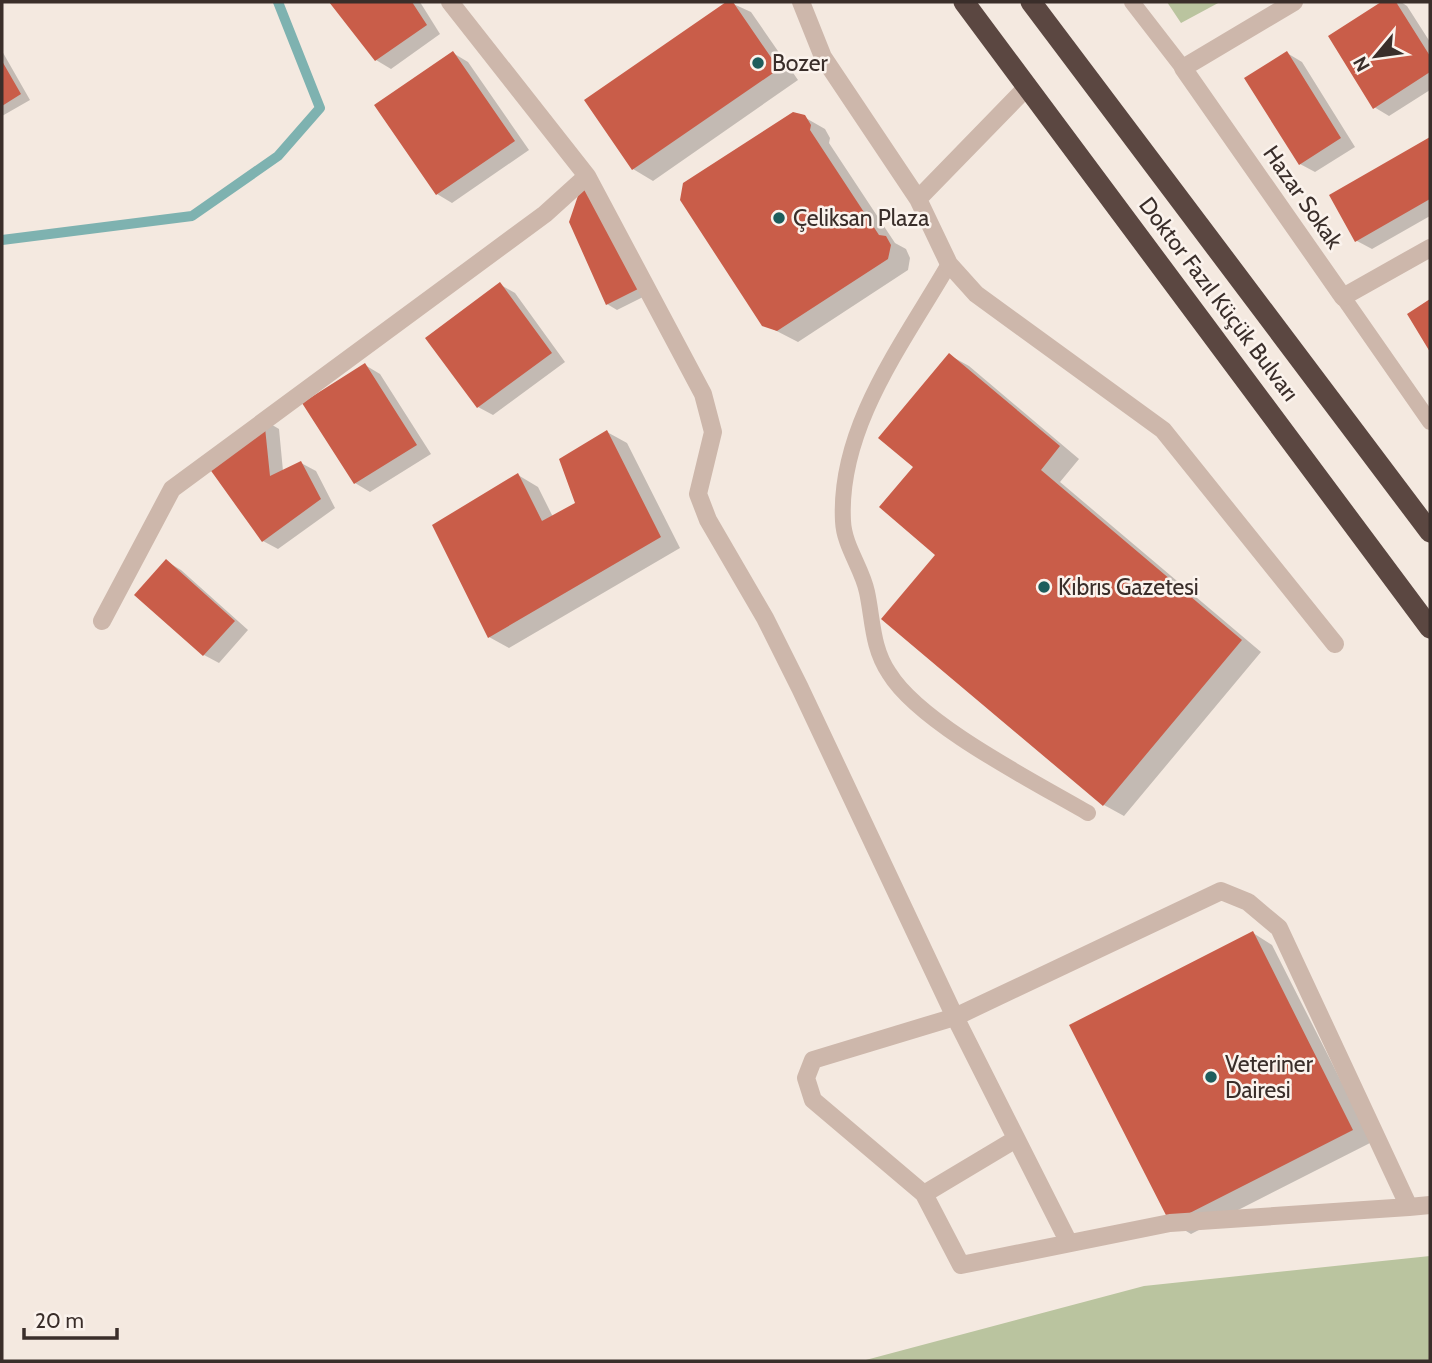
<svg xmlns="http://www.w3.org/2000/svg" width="1432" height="1363" font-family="Cabin,sans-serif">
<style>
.green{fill:#bac49f}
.shadow{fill:#0003}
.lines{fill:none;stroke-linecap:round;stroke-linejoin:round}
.stream{stroke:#7eb2b0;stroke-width:10}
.building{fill:#c95d49}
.lane{stroke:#cdb7ab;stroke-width:16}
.street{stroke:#cdb7ab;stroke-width:18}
.highway{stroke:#5b4741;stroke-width:21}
.poi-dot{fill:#1e5d5c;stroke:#fbf3ed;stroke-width:2.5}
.labels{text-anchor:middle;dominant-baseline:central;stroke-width:5;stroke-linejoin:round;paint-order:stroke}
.poi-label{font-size:23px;fill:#3a2e2a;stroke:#fbf3ed;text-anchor:start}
.street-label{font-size:23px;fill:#3a2e2a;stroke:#fbf3ed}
</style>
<rect width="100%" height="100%" fill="#f4e9e0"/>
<!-- green -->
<path class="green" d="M1167,2H1220L1181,23Z
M1430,1256V1361H862L1144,1286Z"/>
<!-- shadow -->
<path class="shadow" d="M332,2H420L440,34L391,69L376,60Z
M729,2L751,12L798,80L653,181L633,169L586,101Z
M1385,2H1401L1407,6L1430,42V90L1389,116L1374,107L1330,36Z
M2,51L30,100L2,116Z
M453,53L468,62L529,150L452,203L437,194L376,106Z
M1287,53L1302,62L1355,147L1315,172L1300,164Z
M804,117L825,129L830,138L829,143L895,243L906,249L910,258L908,270L798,342L763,324Z
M1430,139V216L1372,249L1357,241L1331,195Z
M571,222L647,295L617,310L607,304Z
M501,285L515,293L565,362L493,415L478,407Z
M949,355L969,366L1079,459L1060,482L1261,652L1124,816L1104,805L884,619L937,554L915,467Z
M365,365L380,374L431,454L370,492L355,483Z
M264,420L279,429L283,471L301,463L316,471L335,508L278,549L263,541Z
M607,432L627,443L680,548L509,648L489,637L518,475L538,487L553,517L577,504Z
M166,561L181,570L248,630L219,663L204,655Z
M1253,933L1272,945L1372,1142L1191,1234L1171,1222Z"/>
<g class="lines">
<!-- stream -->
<path class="stream" d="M2,240L192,216L278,156L320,108L278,2"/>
</g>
<!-- building -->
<path class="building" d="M329,2H412L427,25L375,61Z
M726,2H733L779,69L632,170L584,100Z
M1381,2H1396L1430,56V72L1373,109L1328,36Z
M453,51L515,141L436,195L374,105Z
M1287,51L1341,138L1299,165L1244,78Z
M2,61L21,94L2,106Z
M793,112L805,115L811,125L810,130L879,235L886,236L891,245L888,259L777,331L762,326L680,200L683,183Z
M1430,137V199L1355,242L1329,195Z
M582,184L638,289L606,305L569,222Z
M500,282L552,353L477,408L425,338Z
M1430,299V352L1407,314Z
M949,353L1060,446L1041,470L1242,640L1103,806L881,619L935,555L879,507L913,467L878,438Z
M365,363L417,445L354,484L302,403Z
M264,418L270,476L301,461L321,499L262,542L204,461Z
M607,430L661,537L488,638L432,525L518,473L542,521L575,503L559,459Z
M166,559L235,621L203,656L134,595Z
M1253,931L1353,1130L1170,1223L1069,1025Z"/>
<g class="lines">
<!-- lane -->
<path class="lane" d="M1132,2L1183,68
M949,264C904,342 838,427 843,521C844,546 862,568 867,592C873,620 872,648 889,673C920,724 1035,782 1088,813
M1343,297L1430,422"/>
<!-- street -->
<path class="street" d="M450,2L587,176L703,394L713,432L698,494L708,520L765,618L800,688L955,1017L1069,1243
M801,2L823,57L918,199L949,264L976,294L1163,430L1335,644
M1294,2L1183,68L1343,297L1430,248
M918,199L1028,86
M102,621L172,489L545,214L587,176
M924,1194L1016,1139
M1409,1207L1279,928L1248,902L1221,891L955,1017L813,1060L806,1078L813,1100L924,1194L961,1265L1170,1223L1409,1207L1430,1205"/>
<!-- highway -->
<path class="highway" d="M964,2L1430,628
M1031,2L1430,532"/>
</g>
<!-- markers -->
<g class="poi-dot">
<circle cx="758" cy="63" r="7"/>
<circle cx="779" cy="218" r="7"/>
<circle cx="1044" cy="587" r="7"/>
<circle cx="1211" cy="1077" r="7"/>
</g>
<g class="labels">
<!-- poi labels -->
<g class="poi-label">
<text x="772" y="63">Bozer</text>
<text x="793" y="218">Çeliksan Plaza</text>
<text x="1058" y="587">Kıbrıs Gazetesi</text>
<text x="1225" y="1064">Veteriner<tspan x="1225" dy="26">Dairesi</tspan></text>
</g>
<!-- street labels -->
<g class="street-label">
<text transform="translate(1303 197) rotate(55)">Hazar Sokak</text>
<text transform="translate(1219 299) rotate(53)">Doktor Fazıl Küçük Bulvarı</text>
</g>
</g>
<!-- border -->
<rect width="1432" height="1363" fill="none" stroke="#3a2e2a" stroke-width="7"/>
<!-- north arrow -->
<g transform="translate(1376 56) rotate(241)" stroke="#fbf3ed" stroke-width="5" paint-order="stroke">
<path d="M0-5L12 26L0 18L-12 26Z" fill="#3a2e2a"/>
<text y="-10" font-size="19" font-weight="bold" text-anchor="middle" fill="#3a2e2a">N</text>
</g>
<!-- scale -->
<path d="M24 1328v10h93v-10" fill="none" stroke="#3a2e2a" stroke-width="3.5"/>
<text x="35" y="1328" font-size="21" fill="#3a2e2a" stroke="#fbf3ed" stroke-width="5" paint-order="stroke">20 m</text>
</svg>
